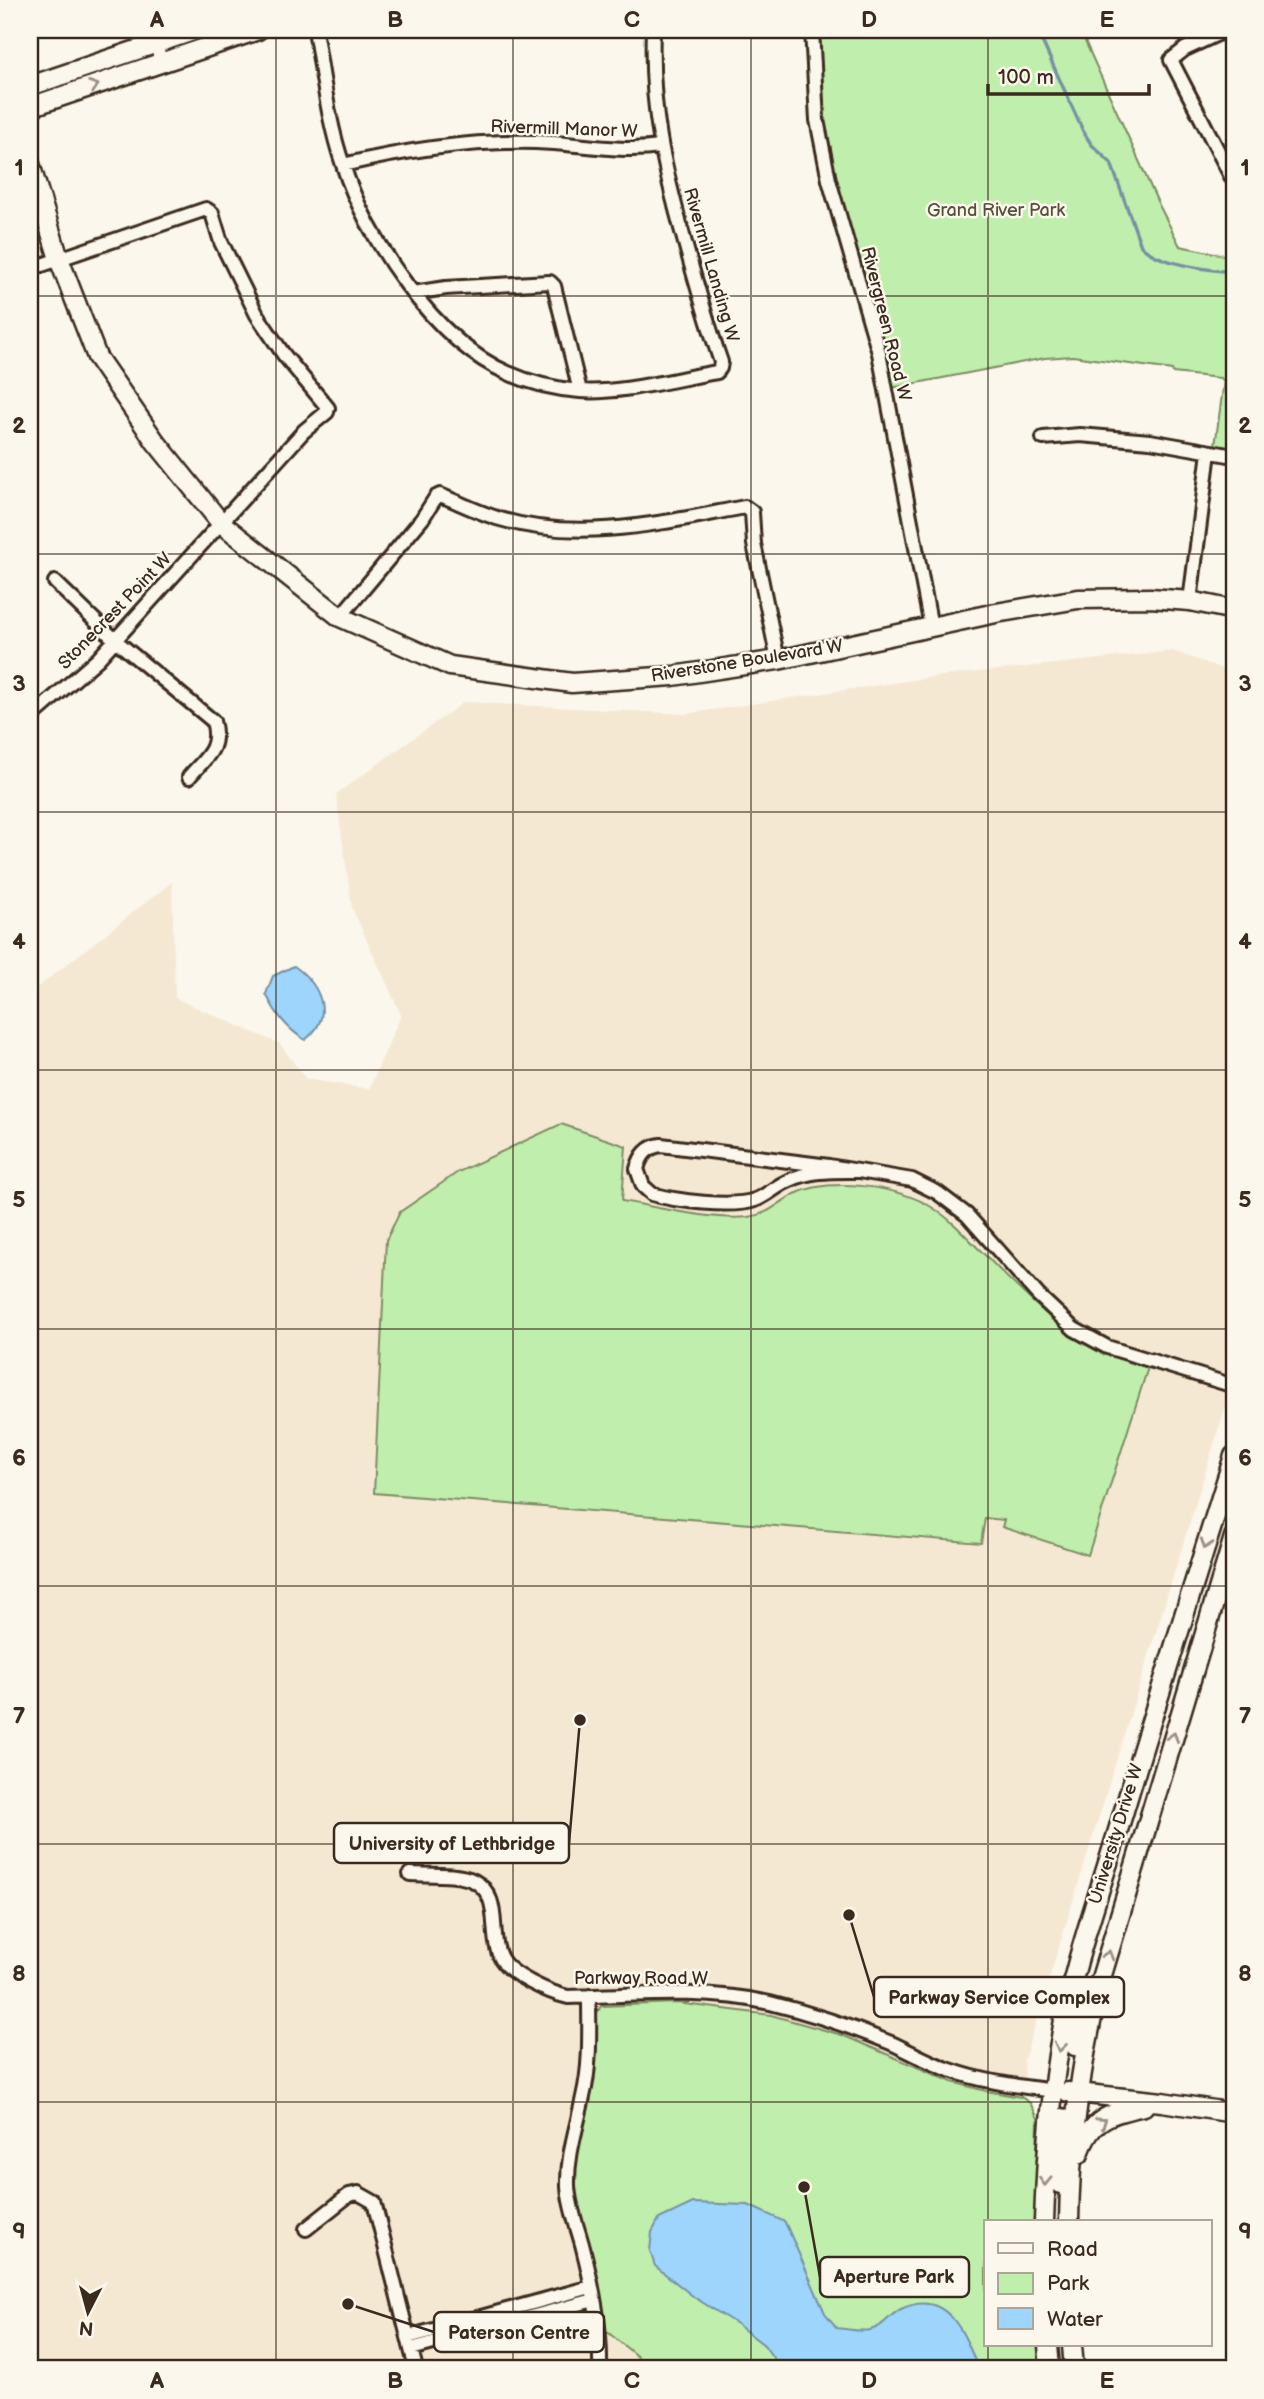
<svg xmlns="http://www.w3.org/2000/svg" width="1264" height="2399" font-family="'Balsamiq Sans',sans-serif">
<style>
.built{fill:#f5e8d3}
.green{fill:#c0eeac;stroke:#7e8c65;stroke-width:2}
.water{fill:#9dd5fc;stroke:#7691a3;stroke-width:2}
.lines{fill:none;stroke-linecap:round;stroke-linejoin:round}
.stream{stroke:#7691a3;stroke-width:3.5}
.street-casing{stroke:#3b2a1e;stroke-width:18}
.secondary-casing{stroke:#3b2a1e;stroke-width:23}
.street{stroke:#fbf7ec;stroke-width:12}
.secondary{stroke:#fbf7ec;stroke-width:18}
.oneway{stroke:#9b9085}
.grid{fill:none;stroke:#3b2a1e;stroke-width:2;stroke-opacity:0.55}
.labels{text-anchor:middle;dominant-baseline:central;stroke-width:5;stroke-linejoin:round;paint-order:stroke}
.street-label{font-size:18px;fill:#3b2a1e;stroke:#fbf7ec}
.park-label{font-size:18px;fill:#56513a;stroke:#fbf7ec}
.leader{fill:none;stroke:#3b2a1e;stroke-width:2.5}
.callout-dot{fill:#3b2a1e;stroke:#fbf7ec;stroke-width:2.5}
.callout{fill:#fbf7ec;stroke:#3b2a1e;stroke-width:2.5}
.callout-label{font-size:19px;text-anchor:middle;font-weight:bold;fill:#3b2a1e}
.neatline{fill:none;stroke:#3b2a1e;stroke-width:2.5}
.grid-label{font-size:23px;text-anchor:middle;font-weight:bold;fill:#3b2a1e}
</style>
<rect width="100%" height="100%" fill="#fbf7ec"/>
<filter id="ink" filterUnits="userSpaceOnUse"><feTurbulence type="fractalNoise" baseFrequency=".0143" numOctaves="2"/><feDisplacementMap in="SourceGraphic" scale="14" xChannelSelector="R" yChannelSelector="G"/><feConvolveMatrix kernelMatrix="1 2 1 2 8 2 1 2 1" color-interpolation-filters="sRGB"/></filter>
<g filter="url(#ink)">
<!-- built -->
<path class="built" d="M1173,651L1234,673V1379L1024,2060L1031,2222H986V2345L1037,2369H30V993L172,882L175,998L280,1044L306,1079L369,1089L401,1015L352,908L336,794L464,702L684,714L933,677Z"/>
<!-- green -->
<path class="green" d="M812,30H1080L1158,203L1180,246L1234,257V428L1228,455L1214,453L1224,381L1220,378L1173,373L1172,370L1073,356L1045,358L886,389L829,180Z
M561,1124L626,1146L622,1201C657,1207 715,1221 748,1217C770,1214 777,1203 795,1194C829,1177 901,1186 933,1208C954,1221 970,1241 988,1258C1009,1280 1030,1300 1053,1320L1055,1312L1074,1329L1150,1361L1088,1555L1002,1527L1004,1520L985,1518L981,1543L374,1493L386,1240L400,1212L458,1172Z
M677,2003L771,2015L842,2035L952,2082L986,2091L1021,2097L1030,2103L1038,2118L1035,2222H986V2345H1038L1039,2369H657L646,2364L604,2329L575,2201L571,2169L590,2079L597,2013L601,2006Z"/>
<!-- water -->
<path class="water" d="M294,966C321,985 335,1017 305,1040C286,1028 276,1014 266,994L273,976Z
M693,2203L748,2205L785,2222L825,2313L837,2328C847,2329 859,2332 870,2330C884,2327 889,2315 901,2309C947,2287 965,2334 978,2369H781L764,2345L738,2325L694,2297L655,2266L650,2251L652,2232L659,2219Z"/>
<g class="lines">
<!-- stream -->
<path class="stream" d="M1037,30L1083,131L1091,144L1111,163L1141,246C1158,264 1210,270 1234,272"/>
<defs>
<path id="street" d="M153,30L161,63
M315,30C323,75 328,122 343,165C366,238 435,342 508,373C530,383 555,389 580,391C621,394 675,379 717,372L720,368L721,362C707,322 696,283 685,243C664,167 650,109 653,30
M812,30L817,120L829,180L879,353L931,627
M1226,30L1185,49L1171,60L1232,178L1234,177
M343,165C406,150 470,140 536,142C577,143 618,153 660,147
M30,269L206,209L212,213L221,242L257,315L284,355L328,408L327,412L304,431L98,659L30,718
M413,293L446,288L550,282L554,286L580,391
M1043,438L1080,435L1150,441L1234,456
M55,582L115,640L213,721C221,749 206,757 189,777
M1190,601L1209,452
M340,617L422,519L436,497L440,495C460,503 480,513 500,519C582,543 664,522 745,507L752,512L754,544L778,660
M857,1171C833,1171 810,1170 788,1181C776,1186 767,1196 755,1200C732,1208 675,1201 652,1194L643,1186L637,1169C641,1155 647,1147 661,1145L829,1166L912,1180L938,1193L967,1215L1038,1295L1074,1329L1107,1347L1234,1386
M410,1874C428,1875 459,1873 474,1881C504,1897 487,1936 502,1960C512,1976 550,1993 568,1997C636,1995 703,1988 770,2003C811,2013 852,2027 891,2043C911,2052 930,2063 950,2070C983,2082 1019,2086 1054,2091
M589,1996C589,2030 591,2064 583,2097C577,2127 567,2155 568,2186C569,2207 578,2228 583,2248C593,2288 601,2328 600,2369
M306,2229L349,2195L358,2193L374,2202L416,2369
M408,2337L591,2287
M411,2349L594,2300"/>
<path id="secondary" d="M30,86L196,30
M30,107L258,30
M30,164L59,259L97,357L155,441L221,523L340,617L450,666L572,683L673,676L778,660L996,613L1078,599L1150,598L1190,601L1234,610
M1075,2046L1082,1991
M1068,2092L1162,2102L1234,2113
M1079,2154C1091,2118 1110,2113 1144,2106
M1061,2184L1062,2118
M1044,2222C1046,2161 1050,2098 1061,2037C1072,1969 1096,1903 1116,1837C1154,1710 1194,1583 1234,1456
M1069,2222C1070,2143 1081,2063 1099,1985L1234,1537
M1048,2345L1050,2369
M1072,2345L1074,2369"/>
</defs>
<!-- street casing -->
<use href="#street" class="street-casing"/>
<!-- secondary casing -->
<use href="#secondary" class="secondary-casing"/>
<!-- street -->
<use href="#street" class="street"/>
<!-- secondary -->
<use href="#secondary" class="secondary"/>
</g>
<!-- one-way arrows -->
<defs><path id="oneway-chevron" d="M-2-3.5L2.5 0L-2 3.5" fill="none" stroke-width="1.6" stroke-linecap="round" stroke-linejoin="round" transform="scale(1.75)"/></defs>
<g class="oneway">
<use href="#oneway-chevron" transform="translate(94 86) rotate(-19)"/>
<use href="#oneway-chevron" transform="translate(1206 1544) rotate(108)"/>
<use href="#oneway-chevron" transform="translate(1173 1737) rotate(-73)"/>
<use href="#oneway-chevron" transform="translate(1108 1955) rotate(-74)"/>
<use href="#oneway-chevron" transform="translate(1060 2047) rotate(97)"/>
<use href="#oneway-chevron" transform="translate(1102 2122) rotate(-34)"/>
<use href="#oneway-chevron" transform="translate(1045 2181) rotate(92)"/>
</g>
</g>
<!-- grid -->
<path class="grid" d="M276,30V2369M513,30V2369M751,30V2369M988,30V2222M30,296H1234M30,554H1234M30,812H1234M30,1070H1234M30,1329H1234M30,1586H1234M30,1844H1234M30,2102H1234M988,2345V2369"/>
<g class="labels">
<!-- street labels -->
<g class="street-label">
<text transform="translate(564 129) rotate(2)">Rivermill Manor W</text>
<text transform="translate(711 265) rotate(74)">Rivermill Landing W</text>
<text transform="translate(886 324) rotate(76)">Rivergreen Road W</text>
<text transform="translate(115 611) rotate(-46)">Stonecrest Point W</text>
<text transform="translate(747 661) rotate(-9)">Riverstone Boulevard W</text>
<text transform="translate(1116 1834) rotate(-73)">University Drive W</text>
<text x="641" y="1978">Parkway Road W</text>
</g>
<!-- park labels -->
<g class="park-label">
<text x="996" y="210">Grand River Park</text>
</g>
</g>
<!-- callouts -->
<path class="leader" d="M580 1720L569 1843M849 1915L874 1997M804 2187L820 2277M348 2304L434 2332"/>
<g class="callout-dot">
<circle cx="580" cy="1720" r="7"/>
<circle cx="849" cy="1915" r="7"/>
<circle cx="804" cy="2187" r="7"/>
<circle cx="348" cy="2304" r="7"/>
</g>
<g class="callout">
<rect x="334" y="1823" width="235" height="40" rx="7"/>
<rect x="874" y="1977" width="250" height="40" rx="7"/>
<rect x="820" y="2257" width="149" height="40" rx="7"/>
<rect x="434" y="2312" width="170" height="40" rx="7"/>
</g>
<g class="callout-label">
<text x="452" y="1850">University of Lethbridge</text>
<text x="999" y="2004">Parkway Service Complex</text>
<text x="894" y="2283">Aperture Park</text>
<text x="519" y="2339">Paterson Centre</text>
</g>
<!-- margin -->
<rect width="1264" height="2399" fill="none" stroke="#fbf7ec" stroke-width="77"/>
<!-- legend -->
<rect x="984" y="2220" width="228" height="126" fill="#fbf7ec" stroke="#aea59a" stroke-width="2"/>
<rect x="998" y="2243" width="35" height="10" fill="#fbf7ec" stroke="#aea59a" stroke-width="2"/>
<text x="1047" y="2256" font-size="21" fill="#3b2a1e">Road</text>
<rect x="998" y="2273" width="35" height="21" fill="#c0eeac" stroke="#aea59a" stroke-width="2"/>
<text x="1047" y="2290" font-size="21" fill="#3b2a1e">Park</text>
<rect x="998" y="2308" width="35" height="21" fill="#9dd5fc" stroke="#aea59a" stroke-width="2"/>
<text x="1047" y="2326" font-size="21" fill="#3b2a1e">Water</text>
<!-- north arrow -->
<g transform="translate(88 2312) rotate(186)" stroke="#fbf7ec" stroke-width="5" paint-order="stroke">
<path d="M0-5L12 26L0 18L-12 26Z" fill="#3b2a1e"/>
<text y="-10" font-size="19" font-weight="bold" text-anchor="middle" fill="#3b2a1e">N</text>
</g>
<!-- scale -->
<path d="M988 84v10h161v-10" fill="none" stroke="#3b2a1e" stroke-width="3.5"/>
<text x="998" y="84" font-size="21" fill="#3b2a1e" stroke="#fbf7ec" stroke-width="5" paint-order="stroke">100 m</text>
<rect x="38" y="38" width="1188" height="2322" class="neatline"/>
<g class="grid-label">
<text x="157" y="27">A</text>
<text x="395" y="27">B</text>
<text x="632" y="27">C</text>
<text x="869" y="27">D</text>
<text x="1107" y="27">E</text>
<text x="19" y="175">1</text>
<text x="1245" y="175">1</text>
<text x="19" y="433">2</text>
<text x="1245" y="433">2</text>
<text x="19" y="691">3</text>
<text x="1245" y="691">3</text>
<text x="19" y="949">4</text>
<text x="1245" y="949">4</text>
<text x="19" y="1207">5</text>
<text x="1245" y="1207">5</text>
<text x="19" y="1465">6</text>
<text x="1245" y="1465">6</text>
<text x="19" y="1723">7</text>
<text x="1245" y="1723">7</text>
<text x="19" y="1981">8</text>
<text x="1245" y="1981">8</text>
<text x="19" y="2239">9</text>
<text x="1245" y="2239">9</text>
<text x="157" y="2388">A</text>
<text x="395" y="2388">B</text>
<text x="632" y="2388">C</text>
<text x="869" y="2388">D</text>
<text x="1107" y="2388">E</text>
</g>
</svg>
